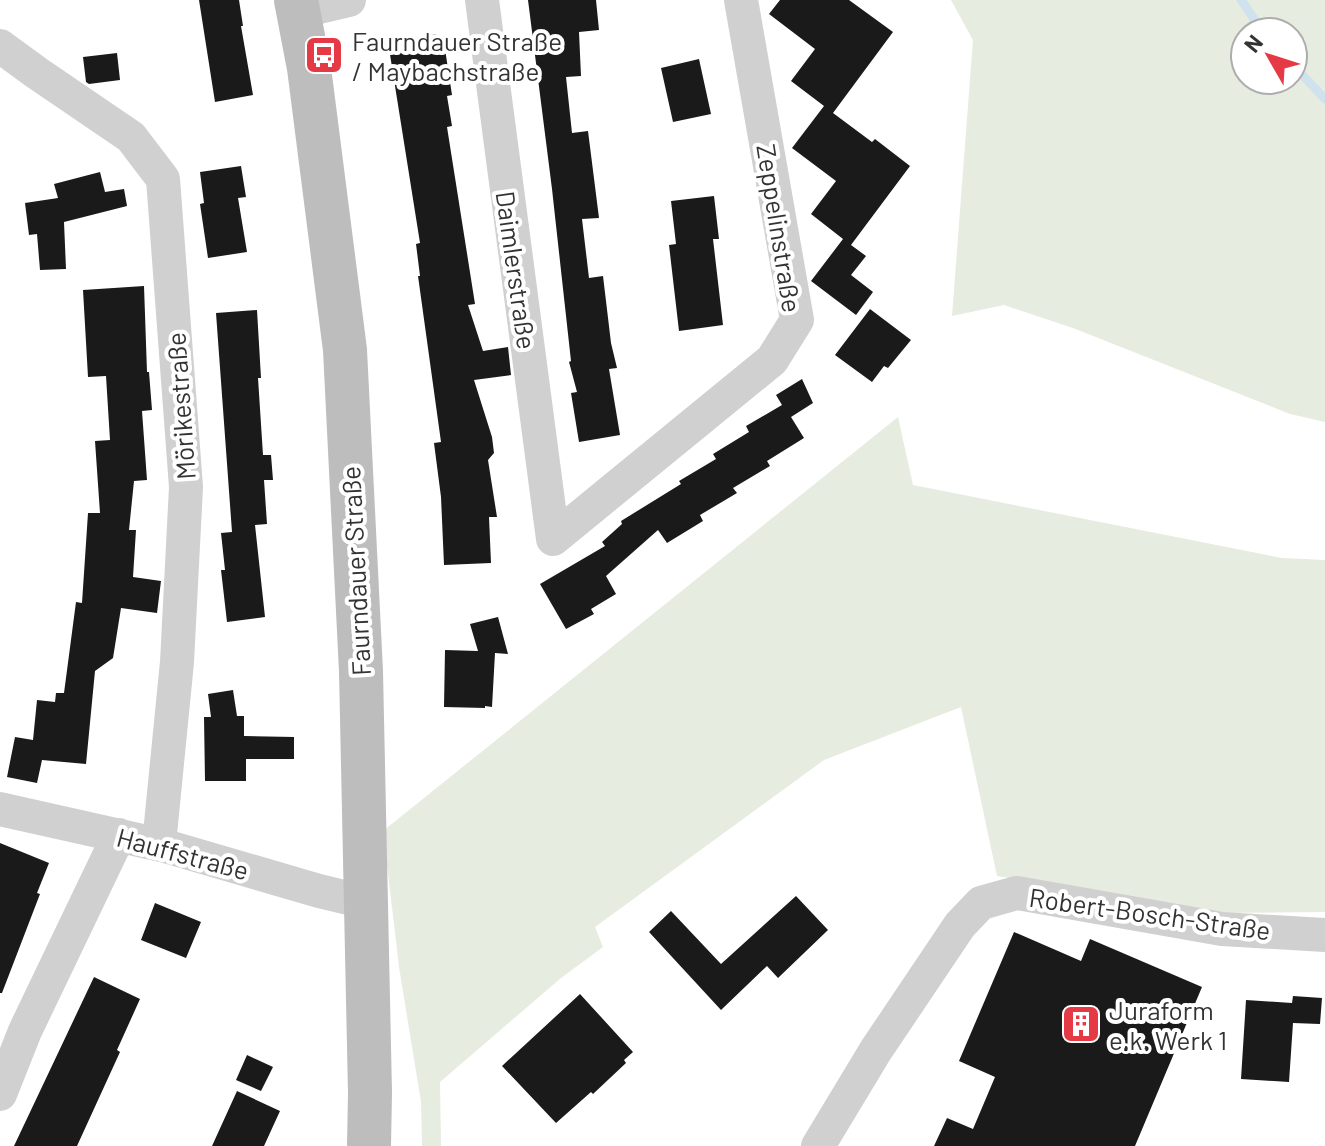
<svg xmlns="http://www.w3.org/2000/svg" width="1325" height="1146" font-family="Barlow,sans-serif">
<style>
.green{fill:#e6ecdf;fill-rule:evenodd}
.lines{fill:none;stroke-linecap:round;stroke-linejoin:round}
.stream{stroke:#cfe2ee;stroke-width:9}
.building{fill:#1a1a1a}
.street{stroke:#d0d0d0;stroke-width:34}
.secondary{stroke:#bdbdbd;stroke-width:44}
.labels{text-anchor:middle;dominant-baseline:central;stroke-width:8;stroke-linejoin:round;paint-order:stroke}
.poi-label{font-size:26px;fill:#333;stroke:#fff;text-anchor:start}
.street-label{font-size:26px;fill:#333;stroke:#fff}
</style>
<rect width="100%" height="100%" fill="#fff"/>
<!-- green -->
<path class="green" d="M951,0H1325V422L1290,414L1073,328L1004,305L952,316L973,40ZM1245,32H1293V80H1245Z
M898,417L913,485L1282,558L1325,560V912L1220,913L997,876L961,707L824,760L595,927L603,947L561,978L440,1082L441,1146H422L421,1102L399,967L383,831Z"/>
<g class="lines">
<!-- stream -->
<path class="stream" d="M1241,0L1263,32
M1293,65L1325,99"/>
</g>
<!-- building -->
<path class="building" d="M199,0H239L243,26H241L253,95L215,102Z
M528,0H596L599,30L579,32L581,76L566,77L572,133L588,131L599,218L582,219L589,278L603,276L611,343L617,368L609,369L620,435L579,442L571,393L577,392L569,362L571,361L552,189Z
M780,0H849L893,32L833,113L872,142L875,139L910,166L851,245L866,256L851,275L873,292L856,315L811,281L843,239L811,214L836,181L792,148L824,106L791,81L815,49L769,14Z
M438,34L440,50L445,49L452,95L447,96L452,126L447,127L475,304L468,305L483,351L508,347L511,375L474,380L492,437L494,453L488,460L497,517H489L491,563L444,565L441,497L434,443L441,442L418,276H420L416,244L420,243L388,42Z
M117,53L120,80L89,84L86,82L83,57Z
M699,59L711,114L673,122L661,68Z
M241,166L246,197L238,198L247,252L208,258L200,204L204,203L200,172Z
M100,172L105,192L124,189L127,206L64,222L66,269L40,270L37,234L29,235L25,203L58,198L54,184Z
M714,196L719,239H713L723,325L679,331L669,245L676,244L671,201Z
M144,286L147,372H149L152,410L142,411L147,480L134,481L129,530H136L133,577L161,581L157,613L121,608L113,658L95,671L86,764L42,760L37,783L7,777L15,737L33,740L37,700L55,702L56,693H64L76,602L82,603L88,513H100L95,441L110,440L106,376L88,377L83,290Z
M870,309L911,340L888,368L884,366L872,382L835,355Z
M257,310L261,378H258L263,455H271L273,480H264L267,524L255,525L265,617L227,622L221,570H225L221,533L232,532L216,313Z
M802,379L813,403L791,417L804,438L767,461L770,466L733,488L737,493L700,515L703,521L667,543L658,530L606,576L616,594L591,609L594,614L566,629L540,584L605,546L602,542L622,524L621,521L681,484L679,481L716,459L713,454L749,432L746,426L782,405L776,395Z
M498,617L508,654L495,653L492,707L485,706V708L444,707L445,650L478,651L470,624Z
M233,690L237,716H244V736L294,737V759H246V781H205L204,717H211L208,694Z
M0,843L49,863L37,893L40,894L2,993H0Z
M796,896L828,930L778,978L767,966L721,1010L649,932L671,911L721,964Z
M155,903L201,922L186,958L141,940Z
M1014,932L1081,961L1090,939L1202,987L1135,1146H934L947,1118L973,1129L995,1077L959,1061Z
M94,977L140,999L117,1050L120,1052L77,1146H14Z
M580,994L633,1052L624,1060L626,1063L593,1094L591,1092L556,1123L502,1066Z
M1293,996L1322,998L1320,1024L1293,1023L1289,1082L1241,1079L1246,1000L1292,1003Z
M247,1055L273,1067L261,1091L236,1080Z
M237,1091L280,1111L264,1146H212Z"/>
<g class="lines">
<!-- street -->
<path class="street" d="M482,0L553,539
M298,12L349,0
M0,46L37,73L131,137L163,179L186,487L177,662L159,844
M553,539L772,360L797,320L741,0
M0,809L165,846L319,891L365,902
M0,1094L25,1031L119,835
M818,1146L876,1050L960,925L981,903L1017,893L1222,929L1325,935"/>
<!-- secondary -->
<path class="secondary" d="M296,0L309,68L345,350L361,671L370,1093L369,1146"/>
</g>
<!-- icons -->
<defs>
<symbol id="bus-square" viewBox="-11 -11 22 22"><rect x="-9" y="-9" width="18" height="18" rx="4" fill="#e63946" stroke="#fff"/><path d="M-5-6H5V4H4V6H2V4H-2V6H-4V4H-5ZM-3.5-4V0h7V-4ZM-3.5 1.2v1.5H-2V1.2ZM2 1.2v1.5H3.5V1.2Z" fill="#fff"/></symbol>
<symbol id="building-square" viewBox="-11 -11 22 22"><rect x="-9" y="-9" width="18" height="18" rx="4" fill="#e63946" stroke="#fff"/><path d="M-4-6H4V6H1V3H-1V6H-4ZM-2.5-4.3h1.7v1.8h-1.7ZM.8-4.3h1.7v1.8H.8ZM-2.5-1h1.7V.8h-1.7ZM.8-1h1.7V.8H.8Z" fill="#fff"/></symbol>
</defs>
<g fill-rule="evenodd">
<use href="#bus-square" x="302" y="33" width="44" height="44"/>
<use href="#building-square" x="1059" y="1002" width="44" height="44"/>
</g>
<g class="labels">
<!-- poi labels -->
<g class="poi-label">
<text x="352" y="40">Faurndauer Straße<tspan x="352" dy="30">/ Maybachstraße</tspan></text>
<text x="1109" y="1009">Juraform<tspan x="1109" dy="30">e.k. Werk 1</tspan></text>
</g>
<!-- street labels -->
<g class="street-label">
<text transform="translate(780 228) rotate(81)">Zeppelinstraße</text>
<text transform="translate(517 270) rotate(82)">Daimlerstraße</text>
<text transform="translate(180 406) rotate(-94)">Mörikestraße</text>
<text transform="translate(355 571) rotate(-93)">Faurndauer Straße</text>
<text transform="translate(183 853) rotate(15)">Hauffstraße</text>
<text transform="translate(1150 913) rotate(8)">Robert-Bosch-Straße</text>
</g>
</g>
<!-- north arrow -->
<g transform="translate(1269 56) rotate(309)"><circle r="38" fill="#ffffff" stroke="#adadad" stroke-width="2"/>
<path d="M0-6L14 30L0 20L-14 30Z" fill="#e63946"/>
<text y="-12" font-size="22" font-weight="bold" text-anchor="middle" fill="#333333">N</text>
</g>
</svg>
